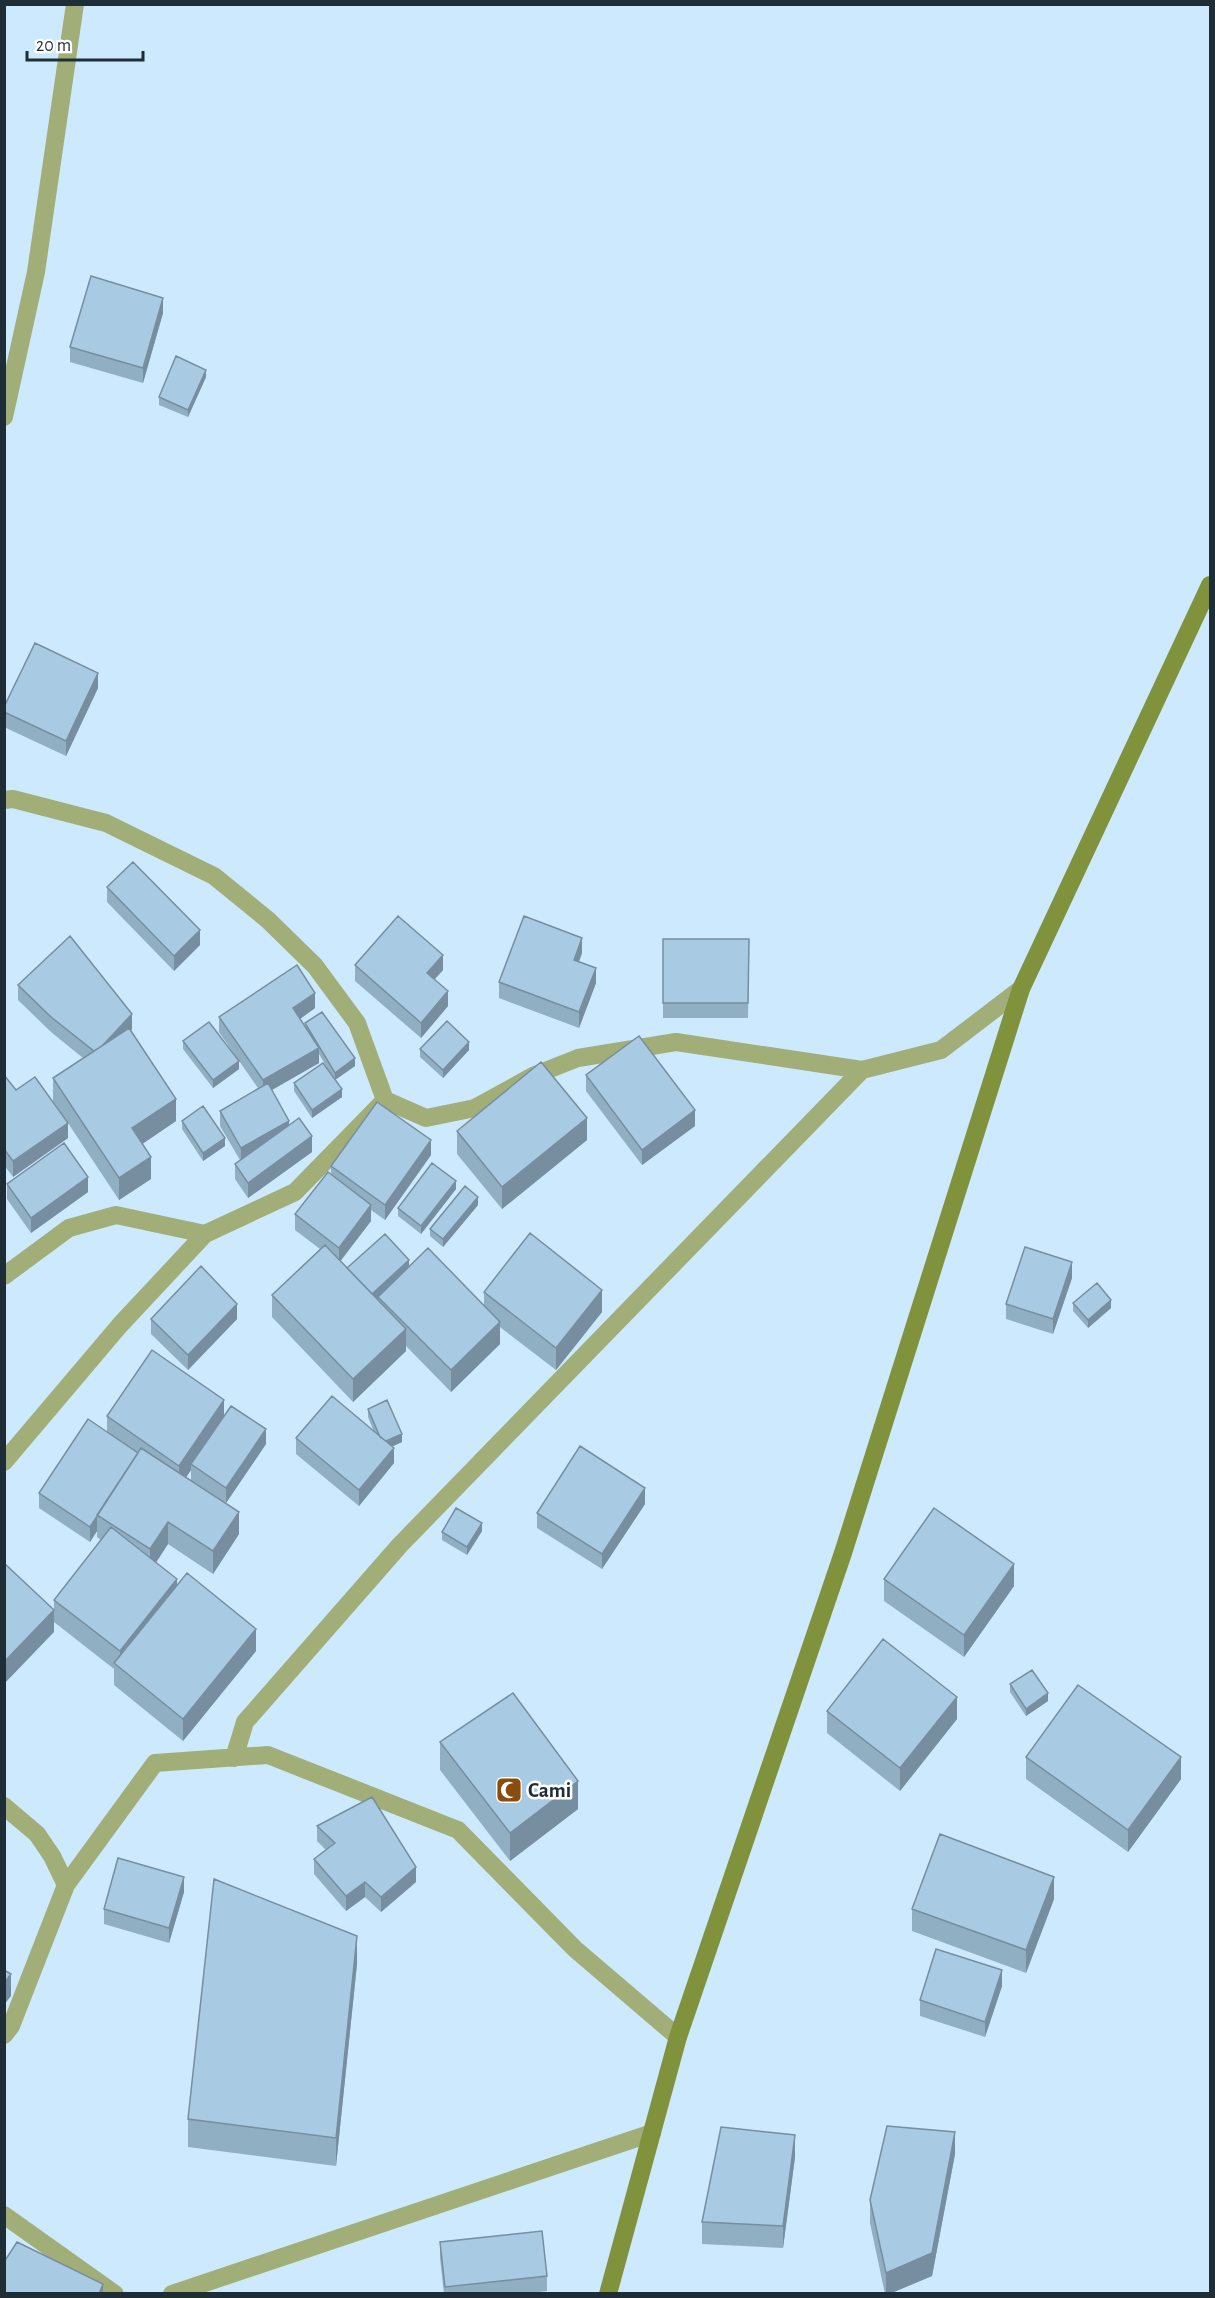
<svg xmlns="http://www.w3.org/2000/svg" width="1215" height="2298" font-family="'Alegreya Sans',sans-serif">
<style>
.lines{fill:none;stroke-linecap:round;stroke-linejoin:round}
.street{stroke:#a1ae78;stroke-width:18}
.secondary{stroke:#81923d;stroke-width:18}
.wall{fill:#90afc3}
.shaded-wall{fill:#768e9f}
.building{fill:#a8cbe3;stroke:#768e9f;stroke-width:1.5}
.labels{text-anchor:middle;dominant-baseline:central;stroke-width:5;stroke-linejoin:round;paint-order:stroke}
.poi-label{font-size:21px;font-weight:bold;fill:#1f2d36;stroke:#fff;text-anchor:start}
</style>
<rect width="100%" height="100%" fill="#cde9fd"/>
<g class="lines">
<!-- street -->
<path class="street" d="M4,417L36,272L75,4
M4,800L13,799L106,823L214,876L268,920L315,966L357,1023L385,1100L295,1192L205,1234L120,1325L4,1462
M385,1100L426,1118L475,1108L535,1075L578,1058L676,1042L862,1070L941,1050L1021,989
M4,1276L69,1228L116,1215L205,1234
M234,1758L245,1722L400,1545L862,1070
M4,1806L37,1834L52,1856L66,1885
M4,2035L11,2026L66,1885L155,1763L268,1755L458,1830L575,1949L678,2037
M4,2215L115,2294
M172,2294L652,2133"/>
<!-- secondary -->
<path class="secondary" d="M608,2294L678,2037L843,1553L1021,989L1210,585"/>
</g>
<!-- wall -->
<path class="wall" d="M163,313L143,383L70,362V347Z
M206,377L188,417L159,405V397Z
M98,688L66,756L4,727V707Z
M107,887L200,945L174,971L107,902Z
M663,939H749L748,1018H663Z
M582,953L579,962L596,983L579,1028L499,998V982Z
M355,965L443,970L434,979L448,1006L421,1038L355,981Z
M18,985L132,1029L131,1031L176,1121L142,1144L151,1179L119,1200L68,1123V1138L13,1177L4,1165V1075L16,1090L65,1119L53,1101V1078L83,1058L51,1032L18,1000Z
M315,1008L300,1019L305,1026V1023L355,1066L335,1080L342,1097L312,1118L294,1091V1083L329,1071L319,1054V1063L272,1090L289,1125L312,1152L248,1198L235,1179V1164L240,1160L220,1126V1111L258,1088L219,1032V1017Z
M183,1041L239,1069L213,1088L183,1049Z
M420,1049L469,1050L443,1078L420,1057Z
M586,1075L695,1126L642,1165L586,1091Z
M182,1121L225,1146L203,1161L182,1129Z
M457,1131L587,1140L502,1209L457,1154Z
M431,1155L385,1220L371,1210V1221L340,1261L347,1269L409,1267L484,1306V1292L602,1312L556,1370L500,1327V1344L451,1392L406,1346V1351L353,1402L272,1317V1295L320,1249L295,1230V1214L331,1174V1166Z
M7,1184L88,1192L31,1233L7,1199Z
M456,1189L421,1234L398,1216V1208Z
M478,1205L443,1247L430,1236V1229Z
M1072,1278L1053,1334L1006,1319V1304Z
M1073,1303L1111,1308L1088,1328L1073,1311Z
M151,1319H237L188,1370L151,1334Z
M368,1409L402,1442L392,1446L394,1463L359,1506L296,1454V1438L374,1432L368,1417Z
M107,1416H224L266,1444L226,1503L191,1480V1470L186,1477L239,1534L213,1574L168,1544L156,1562L177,1586L256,1651L183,1741L114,1685V1669L54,1622V1600L101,1540L97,1537V1531L90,1542L39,1508V1493L107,1432Z
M645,1504L602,1569L537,1528V1513Z
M482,1531L467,1555L442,1540V1532Z
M884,1579L1014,1586L964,1657L884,1601Z
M1010,1684L1048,1701L1026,1716L1010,1692Z
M827,1711L957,1719L900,1791L827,1733Z
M440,1742L578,1809L510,1861L440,1770Z
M1026,1757L1181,1779L1128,1852L1026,1779Z
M317,1826L416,1882L381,1912L365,1897L346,1911L314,1874V1859L326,1850L317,1841Z
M184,1892L169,1943L104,1924V1909Z
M1054,1899L1026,1973L912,1931V1909Z
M357,1964L336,2166L188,2147V2119Z
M1002,1986L985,2037L920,2016V2000Z
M955,2154L932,2276L889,2294H885L870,2223V2200Z
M795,2157L783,2248L702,2244V2222Z
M440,2242L547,2276V2291L524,2294H444L440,2258Z"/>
<!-- shaded-wall -->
<path class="shaded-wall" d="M163,298V313L143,383V368Z
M206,370V377L188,417V410Z
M98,673V688L66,756V741Z
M200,930V945L174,971V956Z
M582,938V953L574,975V960Z
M443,955V970L427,988V973Z
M596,968V983L579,1028V1012Z
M448,991V1006L421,1038V1023Z
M315,993V1008L293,1024V1008Z
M132,1014V1029L96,1068V1053Z
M469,1042V1050L443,1078V1070Z
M319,1048V1063L263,1095V1080Z
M355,1058V1066L335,1080V1073Z
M239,1061V1069L213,1088V1080Z
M342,1089V1097L312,1118V1110Z
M176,1099V1121L132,1151V1128Z
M695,1110V1126L642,1165V1150Z
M587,1118V1140L502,1209V1187Z
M289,1121V1136L241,1163V1148Z
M68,1123V1138L13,1177V1161Z
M312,1136V1152L248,1198V1183Z
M225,1138V1146L203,1161V1153Z
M431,1140V1155L385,1220V1205Z
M151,1157V1179L119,1200V1178Z
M88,1177V1192L31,1233V1218Z
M456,1181V1189L421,1234V1226Z
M478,1197V1205L443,1247V1239Z
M371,1205V1221L339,1263V1248Z
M409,1260V1276L378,1297V1303L371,1294Z
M1072,1262V1278L1053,1334V1319Z
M602,1290V1312L556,1370V1348Z
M1111,1300V1308L1088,1328V1320Z
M237,1304V1319L188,1370V1355Z
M500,1322V1344L451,1392V1370Z
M406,1329V1351L353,1402V1379Z
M224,1400V1422L191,1464V1470L179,1488V1466Z
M266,1429V1444L226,1503V1488Z
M402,1434V1442L383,1451V1443Z
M394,1448V1463L359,1506V1490Z
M645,1488V1504L602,1569V1554Z
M239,1512V1534L213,1574V1551Z
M97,1516V1531L90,1542V1527Z
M168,1522V1544L150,1572V1549Z
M482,1523V1531L467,1555V1547Z
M1014,1564V1586L964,1657V1635Z
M177,1579V1601L120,1667V1651Z
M54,1610V1632L4,1684V1662Z
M256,1629V1651L183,1741V1719Z
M1048,1693V1701L1026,1716V1709Z
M957,1697V1719L900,1791V1768Z
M1181,1757V1779L1128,1852V1830Z
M578,1781V1809L510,1861V1833Z
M416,1867V1882L381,1912V1897Z
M184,1877V1892L169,1943V1928Z
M1054,1877V1899L1026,1973V1950Z
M365,1882V1897L346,1911V1896Z
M357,1936V1964L336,2166V2138Z
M1002,1970V1986L985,2037V2022Z
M11,1974V1996L4,2005V1983Z
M955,2132V2154L932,2276L889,2294H886V2273Z
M795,2135V2157L783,2248V2226Z
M103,2284V2294H99Z"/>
<!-- building -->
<path class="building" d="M91,276L163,298L143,368L70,347Z
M176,356L206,370L188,410L159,397Z
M35,643L98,673L66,741L4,712V707Z
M133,862L200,930L174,956L107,887Z
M398,916L443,955L427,973L448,991L421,1023L355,965Z
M524,916L582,938L574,960L596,968L579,1012L499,982Z
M70,936L132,1014L103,1045L94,1051L51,1017L18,985Z
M663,939H749L748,1003H663Z
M297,965L315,993L293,1008L319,1048L263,1080L219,1017Z
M322,1012L355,1058L335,1073L305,1023Z
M447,1021L469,1042L443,1070L420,1049Z
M209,1022L239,1061L213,1080L183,1041Z
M129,1028L176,1099L132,1128L151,1157L119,1178L53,1078Z
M639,1036L695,1110L642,1150L586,1075Z
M541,1062L587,1118L502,1187L457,1131Z
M323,1063L342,1089L312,1110L294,1083Z
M4,1075L16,1090L35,1077L68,1123L13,1161L4,1149Z
M268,1083L289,1121L241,1148L220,1111Z
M377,1102L431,1140L385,1205L331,1166Z
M203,1106L225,1138L203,1153L182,1121Z
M299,1118L312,1136L248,1183L235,1164Z
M64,1143L88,1177L31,1218L7,1184Z
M432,1163L456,1181L421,1226L398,1208Z
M328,1172L371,1205L339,1248L295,1214Z
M465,1186L478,1197L443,1239L430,1229Z
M530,1233L602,1290L556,1348L484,1292Z
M385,1234L409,1260L372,1294L347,1268Z
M325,1245L406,1329L353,1379L272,1295Z
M1025,1247L1072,1262L1053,1319L1006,1304Z
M428,1248L500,1322L451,1370L378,1297Z
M201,1266L237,1304L188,1355L151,1319Z
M1097,1283L1111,1300L1088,1320L1073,1303Z
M152,1350L224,1400L179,1466L107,1416Z
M332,1396L394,1448L359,1490L296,1438Z
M387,1400L402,1434L386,1441L380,1437L368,1409Z
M231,1406L266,1429L226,1488L191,1464Z
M88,1419L138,1453L90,1527L39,1493Z
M580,1446L645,1488L602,1554L537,1513Z
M141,1448L239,1512L213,1551L168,1522L150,1549L97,1515Z
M456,1508L482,1523L467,1547L442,1532Z
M934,1508L1014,1564L964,1635L884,1579Z
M111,1527L177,1579L120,1651L54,1600Z
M4,1563L54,1610L4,1662Z
M187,1573L256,1629L183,1719L114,1663Z
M883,1639L957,1697L900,1768L827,1711Z
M1032,1670L1048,1693L1026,1709L1010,1684Z
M1078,1685L1181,1757L1128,1830L1026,1757Z
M513,1693L578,1781L510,1833L440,1742Z
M372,1797L416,1867L381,1897L365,1882L346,1896L314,1859L335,1843L317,1826Z
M940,1834L1054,1877L1026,1950L912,1909Z
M118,1858L184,1877L169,1928L104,1909Z
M214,1879L357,1936L336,2138L188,2119Z
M936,1949L1002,1970L985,2022L920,2000Z
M4,1970L11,1974L4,1983Z
M887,2126L955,2132L932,2253L886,2273L870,2200Z
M721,2127L795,2135L783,2226L702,2222Z
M542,2231L547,2276L445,2287L440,2242Z
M17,2242L103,2284L99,2294H4V2262Z"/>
<!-- icons -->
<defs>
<symbol id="mosque-square" viewBox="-11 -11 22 22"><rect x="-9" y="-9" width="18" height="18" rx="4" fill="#894c0d" stroke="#fff"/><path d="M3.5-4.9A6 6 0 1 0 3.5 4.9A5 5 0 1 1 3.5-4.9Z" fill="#fff"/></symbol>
</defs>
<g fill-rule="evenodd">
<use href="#mosque-square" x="494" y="1775" width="30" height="30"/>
</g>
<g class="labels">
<!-- poi labels -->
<g class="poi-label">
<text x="528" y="1790">Cami</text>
</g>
</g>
<!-- border -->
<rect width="1215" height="2298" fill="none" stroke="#1f2d36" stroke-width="12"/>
<!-- scale -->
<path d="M27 51v9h116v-9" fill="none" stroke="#1f2d36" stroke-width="3"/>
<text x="36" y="51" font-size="18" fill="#1f2d36" stroke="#ffffff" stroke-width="4.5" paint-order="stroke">20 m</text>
</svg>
